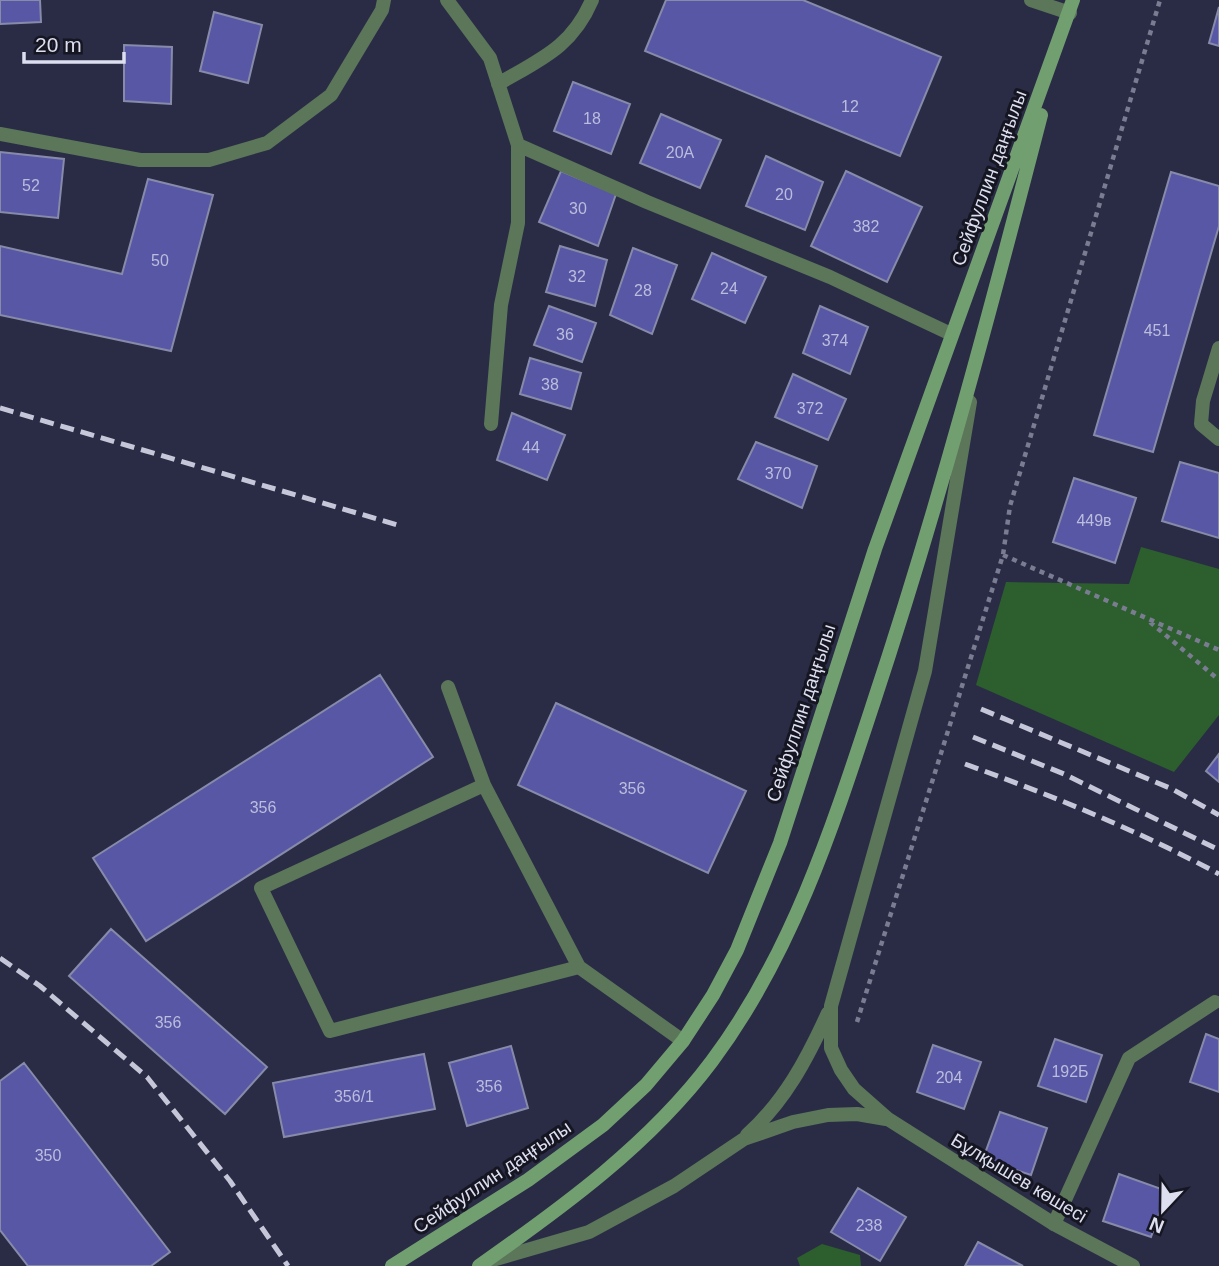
<svg xmlns="http://www.w3.org/2000/svg" width="1219" height="1266" font-family="Helvetica,sans-serif">
<style>
.green{fill:#2d5e2d}
.building{fill:#5757a5;stroke:#878aa9;stroke-width:2}
.lines{fill:none;stroke-linecap:round;stroke-linejoin:round}
.path{stroke:#7a7c92;stroke-width:4.5;stroke-dasharray:5 5;stroke-linecap:butt}
.service{stroke:#5b7659;stroke-width:14}
.tertiary{stroke:#5b7659;stroke-width:14}
.secondary{stroke:#729f70;stroke-width:14}
.rail{stroke:#c5c7d9;stroke-width:5;stroke-dasharray:14 7;stroke-linecap:butt}
.labels{text-anchor:middle;dominant-baseline:central;stroke-width:6;stroke-linejoin:round;paint-order:stroke}
.number-label{font-size:16px;fill:#bcbddd}
.street-label{font-size:19px;fill:#dddff0;stroke:#151621}
</style>
<rect width="100%" height="100%" fill="#2a2c46"/>
<!-- green -->
<path class="green" d="M1141,547L1219,569V715L1174,772L976,685L1006,582L1129,584Z
M822,1244L860,1255L861,1266H800L797,1258Z"/>
<!-- building -->
<path class="building" d="M0,0H40L41,22L0,24Z
M666,0H803L941,57L900,156L645,51Z
M1219,7V46L1209,43Z
M214,12L262,25L248,83L200,71Z
M124,45L172,47L171,104L124,101Z
M573,82L630,104L611,154L554,131Z
M661,114L721,140L700,188L640,163Z
M0,152L64,159L58,218L0,212Z
M766,156L823,182L805,230L746,206Z
M561,171L616,194L598,246L539,222Z
M846,171L922,207L887,282L811,246Z
M1171,172L1219,186V226L1153,452L1094,435Z
M148,179L213,195L171,351L0,315V246L122,274Z
M560,246L607,260L595,306L546,292Z
M633,248L677,265L652,334L610,315Z
M712,253L766,277L745,323L692,299Z
M549,306L596,323L582,362L534,345Z
M820,306L868,327L850,374L803,353Z
M530,358L581,373L571,409L520,394Z
M793,374L846,399L828,440L775,417Z
M512,413L565,435L547,480L497,460Z
M756,442L817,466L802,508L738,479Z
M1180,462L1219,473V538L1162,521Z
M1074,478L1136,498L1115,563L1053,542Z
M380,675L433,757L146,941L93,858Z
M556,703L746,791L708,873L518,785Z
M1219,754V782L1206,771Z
M111,929L267,1067L225,1114L69,976Z
M1206,1034L1219,1039V1092L1190,1082Z
M1055,1039L1102,1055L1086,1102L1038,1086Z
M933,1045L981,1062L964,1109L917,1092Z
M511,1046L528,1108L467,1126L449,1063Z
M424,1054L435,1109L284,1137L273,1083Z
M24,1063L170,1252L151,1266H28L0,1230V1081Z
M1000,1112L1047,1128L1031,1175L983,1159Z
M1119,1174L1167,1191L1151,1237L1103,1221Z
M858,1188L906,1217L880,1261L831,1232Z
M978,1242L1023,1266H965Z"/>
<g class="lines">
<!-- path -->
<path class="path" d="M1003,555L1219,650
M1150,622L1219,680
M857,1022L1003,555L1010,506L1160,0"/>
<!-- service -->
<path class="service" d="M447,0L490,58L518,145V223L501,305L491,424
M1031,0L1070,13
M498,84C541,59 572,47 592,0
M0,134L140,160H209L267,143L331,95L382,10L384,0
M518,145L647,202L830,277L951,334
M1219,348L1203,401L1201,424L1219,439
M448,687L484,785L261,888L330,1031L579,967
M484,785L579,967L683,1041
M1054,1224L1129,1058L1215,1002"/>
<!-- tertiary -->
<path class="tertiary" d="M970,402L925,671L831,1006V1048L841,1070L854,1089L888,1119L1054,1224L1133,1266
M747,1135C785,1101 807,1059 828,1013
M489,1261L589,1232L674,1186L744,1139L793,1122L828,1115L857,1114L886,1119"/>
<!-- secondary -->
<path class="secondary" d="M392,1266L528,1180L603,1125L646,1085L683,1041L713,995L737,950L780,843L875,549L1073,0
M479,1266C563,1207 650,1144 712,1061C792,954 833,826 874,701C938,508 990,312 1041,115"/>
<!-- rail -->
<path class="rail" d="M0,408L401,526
M981,709L1172,789L1219,815
M973,737L1064,774L1219,850
M965,764C1053,796 1137,830 1219,874
M0,958L40,986L147,1077L230,1181L288,1266"/>
</g>
<g class="labels">
<!-- number labels -->
<g class="number-label">
<text x="850" y="106">12</text>
<text x="592" y="118">18</text>
<text x="680" y="152">20А</text>
<text x="31" y="185">52</text>
<text x="784" y="194">20</text>
<text x="578" y="208">30</text>
<text x="866" y="226">382</text>
<text x="160" y="260">50</text>
<text x="577" y="276">32</text>
<text x="729" y="288">24</text>
<text x="643" y="290">28</text>
<text x="1157" y="330">451</text>
<text x="565" y="334">36</text>
<text x="835" y="340">374</text>
<text x="550" y="384">38</text>
<text x="810" y="408">372</text>
<text x="531" y="447">44</text>
<text x="778" y="473">370</text>
<text x="1094" y="520">449в</text>
<text x="632" y="788">356</text>
<text x="263" y="807">356</text>
<text x="168" y="1022">356</text>
<text x="1070" y="1071">192Б</text>
<text x="949" y="1077">204</text>
<text x="489" y="1086">356</text>
<text x="354" y="1096">356/1</text>
<text x="48" y="1155">350</text>
<text x="869" y="1225">238</text>
</g>
<!-- street labels -->
<g class="street-label">
<text transform="translate(989 178) rotate(-70)">Сейфуллин даңғылы</text>
<text transform="translate(801 713) rotate(-72)">Сейфуллин даңғылы</text>
<text transform="translate(492 1177) rotate(-34)">Сейфуллин даңғылы</text>
<text transform="translate(1019 1178) rotate(31)">Бұлқышев көшесі</text>
</g>
</g>
<!-- north arrow -->
<g transform="translate(1163 1210) rotate(202)" stroke="#151621" stroke-width="5" paint-order="stroke">
<path d="M0-5L12 26L0 18L-12 26Z" fill="#dddff0"/>
<text y="-10" font-size="19" font-weight="bold" text-anchor="middle" fill="#dddff0">N</text>
</g>
<!-- scale -->
<path d="M24 52v10h100v-10" fill="none" stroke="#dddff0" stroke-width="3.5"/>
<text x="35" y="52" font-size="21" fill="#dddff0" stroke="#151621" stroke-width="5" paint-order="stroke">20 m</text>
</svg>
